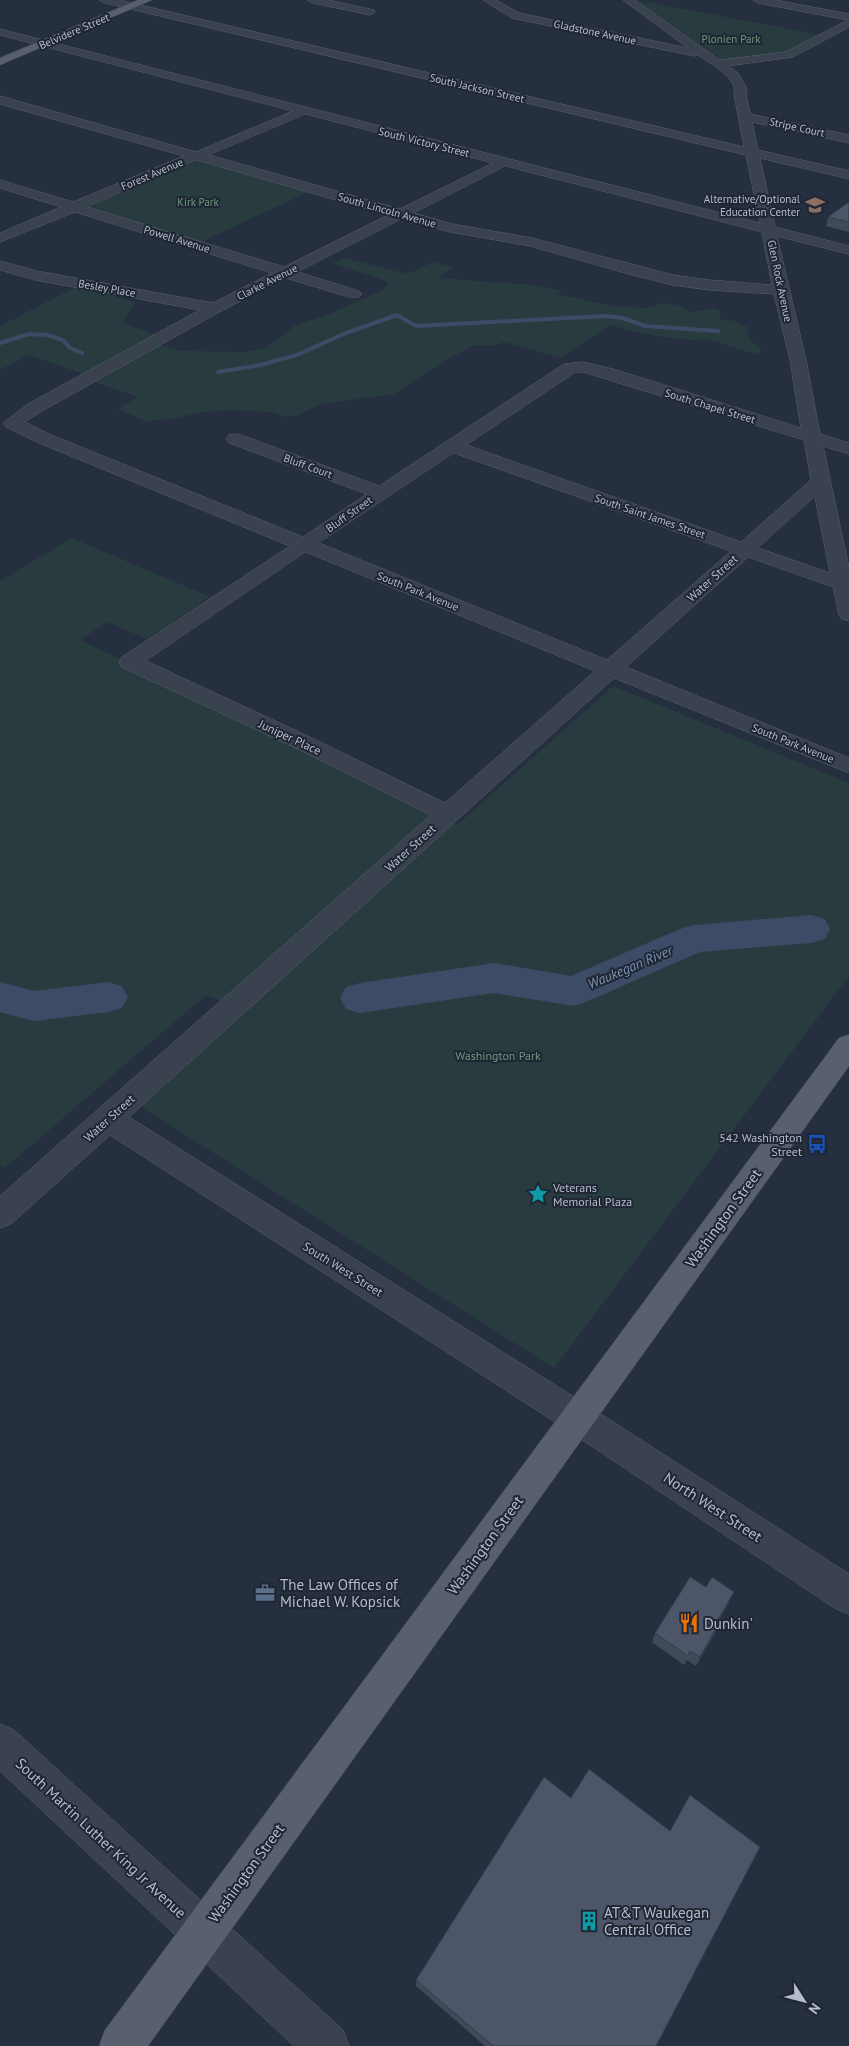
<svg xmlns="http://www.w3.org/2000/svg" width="849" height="2046" font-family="'PT Sans',sans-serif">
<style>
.green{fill:#283c40}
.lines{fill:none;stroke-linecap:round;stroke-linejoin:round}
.stream{stroke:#3c4c67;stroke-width:4}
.river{fill:#3c4c67;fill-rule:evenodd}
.minor-casing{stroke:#585f6d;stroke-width:1}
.major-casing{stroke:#434a58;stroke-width:1}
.minor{fill:#3a424f;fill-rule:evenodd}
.major{fill:#58606f;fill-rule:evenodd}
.wall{fill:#414a59}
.shaded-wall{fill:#353c49}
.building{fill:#4c5668;stroke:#353c49}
.labels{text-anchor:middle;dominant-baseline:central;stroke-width:4;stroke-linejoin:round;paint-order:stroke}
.far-street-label{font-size:11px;fill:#b6bdca;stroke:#1f2634}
.far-park-label{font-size:11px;fill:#6e9a7a;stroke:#1f2634}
.far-poi-label{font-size:11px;fill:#b6bdca;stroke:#1f2634;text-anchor:end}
.street-label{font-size:12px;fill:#b6bdca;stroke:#1f2634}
.park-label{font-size:12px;fill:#6e9a7a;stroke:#1f2634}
.poi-label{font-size:12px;fill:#b6bdca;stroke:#1f2634;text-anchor:end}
.water-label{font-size:14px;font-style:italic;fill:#7e91b0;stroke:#1f2634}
.near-street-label{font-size:15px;fill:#b6bdca;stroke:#1f2634}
.near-poi-label{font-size:15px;fill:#b6bdca;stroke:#1f2634;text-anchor:start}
</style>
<rect width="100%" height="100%" fill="#262f3f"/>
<!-- green -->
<path class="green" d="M636,0L821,35L784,53L724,61Z
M198,161L308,192L201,242L88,207Z
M345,258L407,274L433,262L454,268L437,278L535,285L561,291L557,294L612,306L647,308L663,303L677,305L692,312L715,308L721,312L719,319L735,321L747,327L750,340L762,349L758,355L707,339L692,340L662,337L634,332L611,325L561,358L504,342L492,346L475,345L450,358L394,394L321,404L298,415L286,417L271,412L231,410L203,412L171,419L145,421L118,409L137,397L95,382L160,345L181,351L246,352L265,348L296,325L332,313L381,291L389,282L334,264Z
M78,286L135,302L122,323L162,336L89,376L29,355L0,370V326Z
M72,538L210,597L147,639L107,622L80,640L120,659L132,670L457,825L613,686L849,783V976L554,1368L141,1107L247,1010L206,995L5,1168L0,1164V581Z"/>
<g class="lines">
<!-- stream -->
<path class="stream" d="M0,343L29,334L47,335L63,340L70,348L82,353
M218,372L260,365L297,355L346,333L397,315L416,326L606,316L623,318L645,326L718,331"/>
<!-- river -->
<path class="river" d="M811,915L825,919L830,929L825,939L811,943L700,952L588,1001L574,1006L494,993L360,1013L346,1009L340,998L346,987L360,983L494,963L571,976L680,929L694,925Z
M0,982L34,991L108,982L122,986L128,997L122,1008L108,1012L34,1021L0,1012Z"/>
<defs>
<path id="minor" d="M100,0H119L744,147L734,94C738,77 710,64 698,55L694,56L512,18L483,0H496L519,13L688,48L623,0H635L720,60L786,52L848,20L758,3L753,0H775L849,14V27L793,57L728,66L738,73L747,89L746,94L750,114L849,135V143L752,122L758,150L849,171V179L760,158L775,227L849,246V254L777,236L806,360L820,434L849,443V454L823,446L849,568V621L842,619L839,615L833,587L748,557L626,667L849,758V773L614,678L129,1117L590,1407L849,1574V1614L836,1609L566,1429L110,1135L11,1224L0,1228V1196L431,815L298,749L122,667L119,662L122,657L290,546L39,443L6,427L3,423L28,404L200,310L35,280L0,270V261L37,271L213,303L272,273L75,212L0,242V233L61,207L0,188V180L73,202L184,156L0,104V96L196,152L293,111L0,35V29L760,223L746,155L105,3ZM306,114L493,163L400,209L209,155ZM197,160L388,215L284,267L87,207ZM506,166L762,232L772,285L709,280L673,275L532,238L452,224L414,213ZM402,219L450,232L530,246L636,276L673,285L709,290L774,294L790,360L801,428L613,369L583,362L564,364L379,486L241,435L235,434L229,435L226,439L229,443L367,494L303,537L51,435L25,422L40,412L221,311L286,278L349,297H359L362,294L359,291L298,272ZM583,372L804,440L811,480L741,542L466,445L574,373ZM454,453L731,551L607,660L319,543ZM815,497L830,573L758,548ZM306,552L595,671L445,803L314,739L146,661Z
M308,0H328L374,10L375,12L370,15L313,3Z
M0,1724L14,1730L343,2030L349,2046H294L0,1771Z"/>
<path id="major" d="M138,0H152L0,65V58Z
M849,1035V1066L148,2046H99L105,2030L839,1038Z"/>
</defs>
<!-- minor casing -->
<use href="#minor" class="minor-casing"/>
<!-- major casing -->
<use href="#major" class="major-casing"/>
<!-- minor -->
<use href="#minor" class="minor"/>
<!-- major -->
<use href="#major" class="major"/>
</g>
<!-- wall -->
<path class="wall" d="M849,202V232L826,226L828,217Z
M706,1587L730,1601L717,1624L718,1625L715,1634L696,1666L687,1660L684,1665L652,1642L655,1633Z
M416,1980L656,2046H485L416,1986Z"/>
<!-- shaded-wall -->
<path class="shaded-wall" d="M734,1592L730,1601L712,1632L716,1623Z
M718,1625L715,1634L696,1666L700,1657Z"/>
<!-- building -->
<path class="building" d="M849,202V222L828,217Z
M690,1577L706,1587L712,1577L734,1592L716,1623L718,1625L700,1657L690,1651L688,1656L655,1633Z
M589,1769L670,1831L690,1795L760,1847L656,2046H493L416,1980L544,1777L571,1798Z"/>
<!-- icons -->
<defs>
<symbol id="school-bare" viewBox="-9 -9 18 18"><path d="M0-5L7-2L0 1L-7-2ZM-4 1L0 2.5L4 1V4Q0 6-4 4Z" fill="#8d6e63" stroke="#1f2634" stroke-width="2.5" paint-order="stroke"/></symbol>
<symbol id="bus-bare" viewBox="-9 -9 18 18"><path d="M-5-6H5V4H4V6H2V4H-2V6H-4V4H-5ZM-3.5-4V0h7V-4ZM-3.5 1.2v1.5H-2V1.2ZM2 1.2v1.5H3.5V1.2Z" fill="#1a4fb4" stroke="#1f2634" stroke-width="2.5" paint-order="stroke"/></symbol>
<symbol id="sight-bare" viewBox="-9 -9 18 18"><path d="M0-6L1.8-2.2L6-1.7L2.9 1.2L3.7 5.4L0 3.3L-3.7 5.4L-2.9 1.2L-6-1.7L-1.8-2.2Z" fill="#0f9aa8" stroke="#1f2634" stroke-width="2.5" paint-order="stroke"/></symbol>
<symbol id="office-bare" viewBox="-9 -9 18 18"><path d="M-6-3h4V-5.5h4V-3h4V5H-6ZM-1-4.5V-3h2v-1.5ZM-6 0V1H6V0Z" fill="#5c6f8a" stroke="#1f2634" stroke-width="2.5" paint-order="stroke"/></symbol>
<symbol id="restaurant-bare" viewBox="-9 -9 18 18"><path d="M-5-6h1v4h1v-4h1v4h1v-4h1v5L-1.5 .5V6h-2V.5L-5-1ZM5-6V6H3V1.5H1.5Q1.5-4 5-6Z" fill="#e8710a" stroke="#1f2634" stroke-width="2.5" paint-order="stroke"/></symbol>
<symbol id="building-bare" viewBox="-9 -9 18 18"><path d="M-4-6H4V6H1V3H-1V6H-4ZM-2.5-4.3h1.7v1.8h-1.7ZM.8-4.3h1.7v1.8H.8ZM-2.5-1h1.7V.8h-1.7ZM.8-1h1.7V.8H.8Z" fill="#0f9aa8" stroke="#1f2634" stroke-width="2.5" paint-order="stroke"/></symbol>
</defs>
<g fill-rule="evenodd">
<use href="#school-bare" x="801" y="191" width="28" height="28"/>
<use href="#bus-bare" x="803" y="1130" width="28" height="28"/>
<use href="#sight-bare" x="524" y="1180" width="28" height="28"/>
<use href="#office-bare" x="251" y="1579" width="28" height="28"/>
<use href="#restaurant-bare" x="675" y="1609" width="28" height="28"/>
<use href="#building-bare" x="575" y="1907" width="28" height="28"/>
</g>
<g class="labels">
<!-- far-street labels -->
<g class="far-street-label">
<text transform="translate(74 31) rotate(-23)">Belvidere Street</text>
<text transform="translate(595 32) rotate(12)">Gladstone Avenue</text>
<text transform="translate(477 88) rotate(13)">South Jackson Street</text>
<text transform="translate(797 127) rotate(12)">Stripe Court</text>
<text transform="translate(424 142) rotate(14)">South Victory Street</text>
<text transform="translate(152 174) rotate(-23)">Forest Avenue</text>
<text transform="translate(387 210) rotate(16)">South Lincoln Avenue</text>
<text transform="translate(177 239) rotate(17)">Powell Avenue</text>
<text transform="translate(780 281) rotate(78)">Glen Rock Avenue</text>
<text transform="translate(267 282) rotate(-27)">Clarke Avenue</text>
<text transform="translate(107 288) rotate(10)">Besley Place</text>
<text transform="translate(710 406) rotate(17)">South Chapel Street</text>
<text transform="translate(308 466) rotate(20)">Bluff Court</text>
<text transform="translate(349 514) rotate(-35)">Bluff Street</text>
<text transform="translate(650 516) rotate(19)">South Saint James Street</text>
<text transform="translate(418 591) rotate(22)">South Park Avenue</text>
<text transform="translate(793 743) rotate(22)">South Park Avenue</text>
</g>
<!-- far-park labels -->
<g class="far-park-label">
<text x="731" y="39">Plonien Park</text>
<text x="198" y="202">Kirk Park</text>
</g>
<!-- far-poi labels -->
<g class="far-poi-label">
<text x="800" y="199">Alternative/Optional<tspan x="800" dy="13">Education Center</tspan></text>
</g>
<!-- street labels -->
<g class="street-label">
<text transform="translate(712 578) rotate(-42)">Water Street</text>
<text transform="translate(290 737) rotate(25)">Juniper Place</text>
<text transform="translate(410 848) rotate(-42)">Water Street</text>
<text transform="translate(109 1118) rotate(-42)">Water Street</text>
<text transform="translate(343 1269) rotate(32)">South West Street</text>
</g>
<!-- park labels -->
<g class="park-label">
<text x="498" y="1055">Washington Park</text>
</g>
<!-- poi labels -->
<g class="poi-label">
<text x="802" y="1137">542 Washington<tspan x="802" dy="14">Street</tspan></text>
<text x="553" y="1187" text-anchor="start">Veterans<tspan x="553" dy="14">Memorial Plaza</tspan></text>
</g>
<!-- water labels -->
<g class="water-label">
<text transform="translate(630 967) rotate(-23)">Waukegan River</text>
</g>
<!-- near-street labels -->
<g class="near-street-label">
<text transform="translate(723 1218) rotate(-54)">Washington Street</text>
<text transform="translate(713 1507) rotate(33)">North West Street</text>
<text transform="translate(485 1545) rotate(-54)">Washington Street</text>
<text transform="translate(101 1838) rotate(43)">South Martin Luther King Jr Avenue</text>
<text transform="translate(246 1873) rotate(-54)">Washington Street</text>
</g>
<!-- near-poi labels -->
<g class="near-poi-label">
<text x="280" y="1584">The Law Offices of<tspan x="280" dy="17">Michael W. Kopsick</tspan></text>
<text x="704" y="1623">Dunkin'</text>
<text x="604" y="1912">AT&amp;T Waukegan<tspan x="604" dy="17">Central Office</tspan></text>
</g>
</g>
<!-- north arrow -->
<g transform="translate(804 2001) rotate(126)" stroke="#1f2634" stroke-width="4" paint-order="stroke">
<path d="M0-4L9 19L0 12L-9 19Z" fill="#b6bdca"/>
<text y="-8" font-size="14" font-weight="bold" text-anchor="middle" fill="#b6bdca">N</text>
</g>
</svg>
